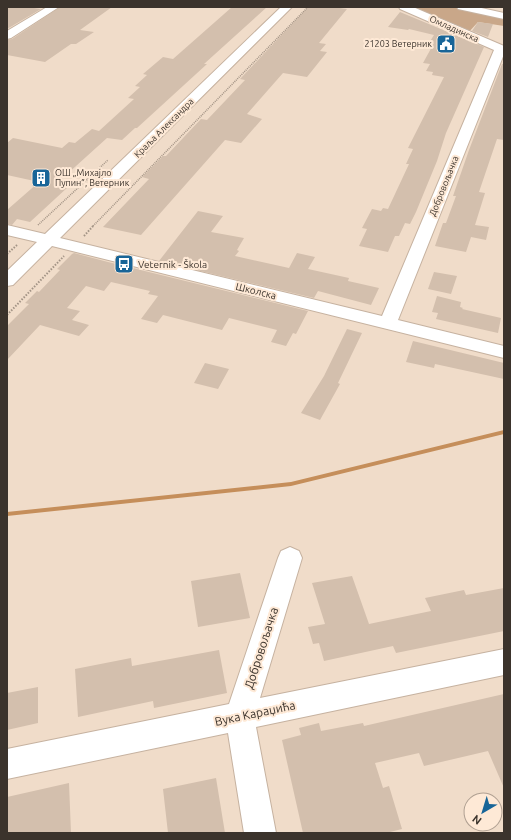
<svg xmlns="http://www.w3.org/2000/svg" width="511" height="840" font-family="Ubuntu,sans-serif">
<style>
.green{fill:#c9a789}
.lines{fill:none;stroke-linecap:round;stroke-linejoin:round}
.stream{fill:#c58e5a;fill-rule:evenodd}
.building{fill:#d3bfad}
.minor-casing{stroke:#c6b2a0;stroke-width:2}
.major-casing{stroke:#c6b2a0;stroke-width:2}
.path-far1{stroke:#a29385;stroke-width:1.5;stroke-dasharray:1 1;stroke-linecap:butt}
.path{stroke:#a29385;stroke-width:2;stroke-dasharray:1.5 1.5;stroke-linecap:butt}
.minor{fill:#fff;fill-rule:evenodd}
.major{fill:#fff;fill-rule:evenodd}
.labels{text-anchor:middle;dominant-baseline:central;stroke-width:4;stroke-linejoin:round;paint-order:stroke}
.far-street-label{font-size:9px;fill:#3b332c;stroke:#fee9d6}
.far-poi-label{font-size:9px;fill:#3b332c;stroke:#fee9d6;text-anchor:end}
.poi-label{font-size:10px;fill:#3b332c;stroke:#fee9d6;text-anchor:start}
.street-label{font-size:10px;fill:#3b332c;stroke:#fee9d6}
.near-street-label{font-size:12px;fill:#3b332c;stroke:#fee9d6}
</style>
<rect width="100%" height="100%" fill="#f0dcc9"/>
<!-- green -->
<path class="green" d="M408,7H455L504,18V26L478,22L467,34Z"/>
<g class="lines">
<!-- stream -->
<path class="stream" d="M504,430V434L291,486L7,516V512L291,482Z"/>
</g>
<!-- building -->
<path class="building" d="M7,7H27L41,9L7,29Z
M60,7H112L80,30L94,32L76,44H71L45,62L7,55V40L12,39Z
M232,7H267L204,64H207L137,128H135L122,140L107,138L55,185L68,187L30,222L17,219L12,225L7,224V210L39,182L7,175V143L13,138L62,148L69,142L75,143L92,129L99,131L134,99L128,98L140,87L135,86L147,75L143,74L163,57L173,59Z
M308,7H333L347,9L319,43L326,44L320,51L327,52L307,77L283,73L247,114L262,119L241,143L225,140L141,235L103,227L149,179L142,177L163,156H166L201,119L207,120L245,80L240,79Z
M400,12L484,47L446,133L437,161L416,212L410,224L405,223L399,236H395L388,252L359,246L367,229L362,228L372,209L381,211L383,208L388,209L409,164H406L413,149L408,148L444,77L432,75L433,72L426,71L430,64L423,63L434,43H429L434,35L409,29L408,30L388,27Z
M478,22L493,24L488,37L472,31Z
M502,64H504V140L497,139L479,192L485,193L475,225L489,227L486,240L471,237L466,252L435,246L443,223H446L456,196H453L469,150Z
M198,211L223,216L211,232L244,238L237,250L239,251L235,256L289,268L297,253L315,257L308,269L349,278L348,281L379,288L371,305L318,291L314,298L159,261Z
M74,253L108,262L308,311L296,334L293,333L286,346L271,342L277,330L229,318L222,330L163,315L157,323L141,319L158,296L148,294L150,291L111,282L104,291L86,286L67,308L80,311L72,320L89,325L79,336L40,325L7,360V326L29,304L25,303L37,291L39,292L60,270L57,269L72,254Z
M434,272L457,276L451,294L428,289Z
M437,296L461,302L460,307L463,308L462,309L501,318L498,333L436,319L438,313L432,312Z
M347,329L362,333L338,383L340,384L320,420L301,413L324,376Z
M413,341L504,363V379L435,364L434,368L406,362Z
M205,363L229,369L218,389L194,383Z
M240,573L250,618L198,627L191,581Z
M352,576L369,624L431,611L425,598L464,590L466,595L504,588V631L396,653L393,646L324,661L319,643L313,644L308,627L325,624L312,583Z
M219,650L227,693L154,708L153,701L78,717L75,669L131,658L132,666Z
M38,687V723L7,730V693Z
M504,694V788L488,751L424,766L419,753L375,763L383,788L389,786L402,829L386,833H303L282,740L301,735L299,728L319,723L321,731L363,723L364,726Z
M216,778L225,833H168L163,789Z
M69,783L71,833H7V797Z"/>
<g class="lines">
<defs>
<path id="minor" d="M47,7H59L11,38L7,39V31Z
M281,7H292L60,238L382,316L494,50L400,9L399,7H413L504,46V54L398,320L504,346V358L52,246L13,285L7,286V271L37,242L7,235V225L45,234Z
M290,547L299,551L302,558L260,698L504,649V675L256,727L276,833H244L228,733L7,779V749L229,704L278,558L281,551Z"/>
<path id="major" d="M457,7H477L504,13V19L458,9Z"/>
</defs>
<!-- minor casing -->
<use href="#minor" class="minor-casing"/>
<!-- major casing -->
<use href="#major" class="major-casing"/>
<!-- path-far1 -->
<path class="path-far1" d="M59,181L81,185
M38,225L108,160
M93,226L308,7"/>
<!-- path -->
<path class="path" d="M84,236L94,225
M7,254L17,245
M7,315L64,256"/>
<!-- minor -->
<use href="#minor" class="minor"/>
<!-- major -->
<use href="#major" class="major"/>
</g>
<!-- icons -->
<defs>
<symbol id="civic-square" viewBox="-11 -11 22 22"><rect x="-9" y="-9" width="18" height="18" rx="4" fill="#186598" stroke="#fee9d6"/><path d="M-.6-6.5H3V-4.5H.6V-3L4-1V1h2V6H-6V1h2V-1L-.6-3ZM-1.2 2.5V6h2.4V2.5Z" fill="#fff"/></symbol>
<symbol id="building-square" viewBox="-11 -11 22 22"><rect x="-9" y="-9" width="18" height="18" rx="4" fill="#186598" stroke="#fee9d6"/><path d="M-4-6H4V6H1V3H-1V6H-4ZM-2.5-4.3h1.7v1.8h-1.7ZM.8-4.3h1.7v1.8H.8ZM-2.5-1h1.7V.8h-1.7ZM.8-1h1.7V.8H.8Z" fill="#fff"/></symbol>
<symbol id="bus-square" viewBox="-11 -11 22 22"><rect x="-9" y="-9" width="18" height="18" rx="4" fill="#186598" stroke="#fee9d6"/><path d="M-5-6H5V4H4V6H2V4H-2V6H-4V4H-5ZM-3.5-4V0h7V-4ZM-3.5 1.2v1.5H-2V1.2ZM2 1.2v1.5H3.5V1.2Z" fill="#fff"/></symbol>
</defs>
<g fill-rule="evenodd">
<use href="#civic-square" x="435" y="33" width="22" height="22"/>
<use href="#building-square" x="30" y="167" width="22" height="22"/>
<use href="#bus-square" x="113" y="253" width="22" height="22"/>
</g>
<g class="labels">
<!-- far-street labels -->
<g class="far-street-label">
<text transform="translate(454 29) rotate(24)">Омладинска</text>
<text transform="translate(164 128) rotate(-45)">Краља Александра</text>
<text transform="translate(444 186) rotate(-68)">Добровољачка</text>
</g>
<!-- far-poi labels -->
<g class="far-poi-label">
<text x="432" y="44">21203 Ветерник</text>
<text x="55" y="173" text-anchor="start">ОШ „Михајло<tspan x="55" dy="10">Пупин”, Ветерник</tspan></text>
</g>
<!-- poi labels -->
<g class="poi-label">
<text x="138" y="264">Veternik - Škola</text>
</g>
<!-- street labels -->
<g class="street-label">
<text transform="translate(256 291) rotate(14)">Школска</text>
</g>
<!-- near-street labels -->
<g class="near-street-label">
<text transform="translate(261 648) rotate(-72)">Добровољачка</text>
<text transform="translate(255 713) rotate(-12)">Вука Караџића</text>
</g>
</g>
<!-- border -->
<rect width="511" height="840" fill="none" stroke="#3b332c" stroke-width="16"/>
<!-- north arrow -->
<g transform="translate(483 812) rotate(218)"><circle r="19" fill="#fee9d6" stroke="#b0a092"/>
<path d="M0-3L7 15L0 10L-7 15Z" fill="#186598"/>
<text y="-6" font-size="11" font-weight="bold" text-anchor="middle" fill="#3b332c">N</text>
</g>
</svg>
